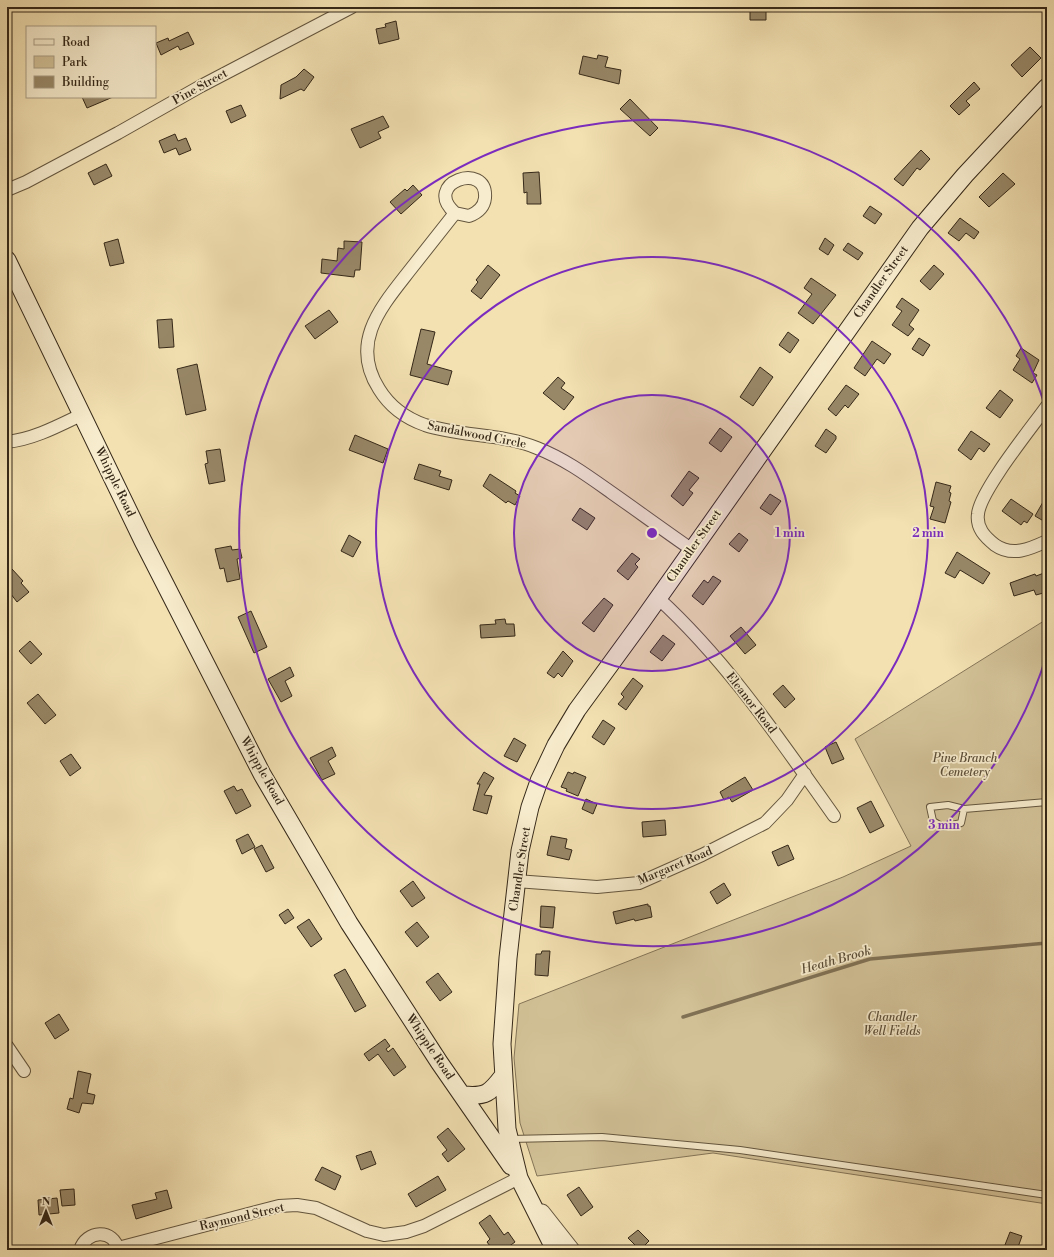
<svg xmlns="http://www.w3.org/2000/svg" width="1054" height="1257" font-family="'Libre Bodoni',serif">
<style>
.green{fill:#d3c298;stroke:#847558}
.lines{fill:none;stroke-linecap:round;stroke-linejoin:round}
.stream{stroke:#807155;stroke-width:3.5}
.building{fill:#988868;stroke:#352818}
.service-casing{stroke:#64563e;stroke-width:8}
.minor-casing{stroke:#64563e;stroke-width:14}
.tertiary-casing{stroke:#64563e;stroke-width:17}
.secondary-casing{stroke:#352818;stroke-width:19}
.service{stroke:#f7eccd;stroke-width:6}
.minor{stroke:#f7eccd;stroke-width:12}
.tertiary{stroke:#f7eccd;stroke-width:15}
.secondary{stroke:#f7eccd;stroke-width:17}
.ring{fill:none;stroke:#7b2cbf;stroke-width:2}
.labels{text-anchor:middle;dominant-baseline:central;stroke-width:3.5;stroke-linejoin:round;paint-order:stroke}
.street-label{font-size:12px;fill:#352818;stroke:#f7eccd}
.park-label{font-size:12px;font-style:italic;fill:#5c4e38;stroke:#f7eccd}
.water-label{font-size:13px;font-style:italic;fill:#5a4d37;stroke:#f7eccd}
.centre{fill:#7b2cbf;stroke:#f7eccd;stroke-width:2}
.ring-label{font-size:12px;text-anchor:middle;font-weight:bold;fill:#7b2cbf;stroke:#f7eccd;stroke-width:3.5;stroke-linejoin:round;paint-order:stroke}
</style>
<rect width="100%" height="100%" fill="#f3e1b2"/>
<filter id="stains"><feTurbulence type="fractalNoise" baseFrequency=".005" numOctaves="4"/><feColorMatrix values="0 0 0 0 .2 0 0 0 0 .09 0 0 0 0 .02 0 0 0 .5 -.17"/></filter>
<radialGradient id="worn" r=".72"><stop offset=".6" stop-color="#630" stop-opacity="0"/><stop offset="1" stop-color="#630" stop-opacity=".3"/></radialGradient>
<!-- green -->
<path class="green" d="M1047,619V1204L713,1153L537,1176L520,1123L514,1058L519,1004L843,877L911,846L855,739Z"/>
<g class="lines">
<!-- stream -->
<path class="stream" d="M683,1017L870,959L1047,943"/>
</g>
<!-- building -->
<path class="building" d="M750,7H766V20H750Z
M396,21L399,39L379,44L376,29L386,27L385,24Z
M188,32L194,44L180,50L178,46L161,55L156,43L168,38L169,41Z
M1030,47L1041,58L1022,77L1011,65Z
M598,55L608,57L605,67L621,70L619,84L579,74L583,56L597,59Z
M304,69L314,77L304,91L301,89L280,99L281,85L296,77Z
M974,82L980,89L966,101L970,105L959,115L950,106Z
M82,97H113L87,108Z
M630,99L658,128L650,136L620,109Z
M241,105L246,116L231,123L226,111Z
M383,116L389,127L378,132L381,138L360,148L351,129Z
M175,134L178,141L186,138L191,150L179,155L176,148L164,153L159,141Z
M921,150L930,159L920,170L917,168L903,186L894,179Z
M106,164L112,176L94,185L88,173Z
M539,172L541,204H527V192L524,193L523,173Z
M1003,173L1015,184L989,207L979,197Z
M413,185L422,195L401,214L390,202L405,189L407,191Z
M870,206L882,214L875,224L863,216Z
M960,218L979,232L974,239L966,233L959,241L948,233Z
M825,238L834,245L828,255L819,249Z
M118,239L124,263L110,266L104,243Z
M344,241L362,242L360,270H355L354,277L321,273L322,259L337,261L338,248L344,249Z
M848,243L863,253L858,260L843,250Z
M488,265L500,275L481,299L471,291L478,282L476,280Z
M934,265L944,274L930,290L920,281Z
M811,278L836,295L813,324L798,313L812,294L804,288Z
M902,298L919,310L909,325L914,329L908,336L892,325L902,311L896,307Z
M329,310L338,322L315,339L305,326Z
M172,319L174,347L159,348L157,320Z
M421,329L435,332L427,364L452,371L448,385L410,375Z
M788,332L799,340L790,353L779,345Z
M919,338L930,345L923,356L912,349Z
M872,341L891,354L884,364L877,359L865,376L854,368Z
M1021,348L1039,360L1033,373L1037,375L1032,383L1013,370L1020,359L1016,356Z
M197,364L206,410L186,415L177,369Z
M760,367L773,377L753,406L740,397Z
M558,377L565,383L561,388L574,397L564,410L543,393Z
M846,385L859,394L848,408L845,405L836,416L828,409Z
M1000,390L1013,400L1000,418L986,408Z
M720,428L732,437L721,452L709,443Z
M826,429L836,436V439L826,453L815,446Z
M971,431L990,444L984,452L979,448L971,460L958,450Z
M355,435L388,449L383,463L349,450Z
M220,449L225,481L209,484L205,464L208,463L206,451Z
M419,464L441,471L439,476L452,480L449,490L414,479Z
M689,471L699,478L689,490L693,493L683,506L671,496Z
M490,474L516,491L515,493L520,496L515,505L508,501L506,503L483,486Z
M936,482L951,486L949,492L951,493L949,501L951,502L945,523L930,519L934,507L930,506Z
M770,494L781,501L771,515L760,508Z
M1047,495V523L1035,516Z
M1011,499L1033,514L1027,523L1024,521L1021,525L1002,511Z
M580,508L595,518L587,530L572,520Z
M739,533L748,540L739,552L729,544Z
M349,535L361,542L353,557L341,551Z
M231,546L232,550L240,549L242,558L237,559L240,579L227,582L224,568L220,569L215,549Z
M957,552L990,573L983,584L960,570L955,578L945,573Z
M632,553L640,559L635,564L638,567L628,580L617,571Z
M12,569L23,581L21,583L29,592L17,602L7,589V573Z
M1044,573L1045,575L1047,574V592L1036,595L1034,590L1014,596L1010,583L1035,574L1036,576Z
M713,576L721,581L703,605L692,596L704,580L708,583Z
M604,598L613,605L594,632L582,623Z
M251,611L267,647L254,653L238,617Z
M505,619L506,624H514L515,636L481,638L480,625L496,624L495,620Z
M741,627L756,645L745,654L730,636Z
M663,635L675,644L662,661L650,652Z
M30,641L42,654L31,664L19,651Z
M563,651L573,661L562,677L558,673L554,678L547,673Z
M290,667L294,676L285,681L292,696L281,702L268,679Z
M633,678L643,686L626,710L618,704L624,697L621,694Z
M783,685L795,699L785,708L773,694Z
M38,694L56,715L45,724L27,703Z
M603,720L615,728L604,745L592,737Z
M514,738L526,745L517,762L504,756Z
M836,742L844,759L832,764L825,747Z
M332,747L336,756L328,761L335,774L322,780L310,758Z
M71,754L81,768L70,776L60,761Z
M484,772L494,778L484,795L492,796L487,814L473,810L480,784H477Z
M568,772L573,774L574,772L586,777L578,796L566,791L567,789L561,787Z
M745,777L753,790L732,802L729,797L724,800L720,792Z
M234,786L237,791L242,789L251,806L236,814L224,791Z
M586,799L597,804L593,814L582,809Z
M871,801L884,826L870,833L857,808Z
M665,820L666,835L643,837L642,822Z
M248,834L255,847L242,854L236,840Z
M551,836L567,839L565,848L572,850L569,860L547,855Z
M262,845L274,868L266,872L254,849Z
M788,845L794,859L778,866L772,852Z
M413,881L425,898L412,907L400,891Z
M724,883L731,895L717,904L710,892Z
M648,904V906H650L652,917L635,921L634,919L616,924L613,912Z
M541,906L555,907L553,928L540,927Z
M288,909L294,918L285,924L279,915Z
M309,919L322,939L311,947L297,927Z
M417,922L429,937L417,947L405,932Z
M542,951H550L548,976L535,975L536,954H541Z
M345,969L366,1006L355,1012L334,975Z
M438,973L452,992L440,1001L426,982Z
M59,1014L69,1030L55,1039L45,1023Z
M385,1039L390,1046L386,1049L388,1052L393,1048L406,1067L394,1076L378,1054L369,1061L364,1054Z
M78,1071L91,1074L87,1093L95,1095L93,1104L82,1103L79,1113L67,1109L70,1098L73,1099Z
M448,1128L465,1149L448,1162L442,1154L447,1150L437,1137Z
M371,1151L376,1164L361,1170L356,1156Z
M322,1167L341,1176L335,1190L315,1180Z
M438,1176L446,1190L416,1207L408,1194Z
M579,1187L593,1207L581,1216L567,1195Z
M74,1189L75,1205L62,1206L60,1190Z
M167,1190L172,1208L136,1219L132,1205L157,1199L155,1193Z
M57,1198L59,1213L39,1215L38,1200Z
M490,1215L504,1235L508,1232L515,1242L504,1250H493L487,1242L490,1239L479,1223Z
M638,1230L649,1241L640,1250L628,1238Z
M1010,1232L1022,1236L1017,1250H1003Z"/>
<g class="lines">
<defs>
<path id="service" d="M964,809L961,823L943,827L933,821L930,807L948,805L964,809L1047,802
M510,1139L602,1137L740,1150L1047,1195"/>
<path id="minor" d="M7,190L26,182L118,133L201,86L352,7
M455,213C421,183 488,160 485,198C484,208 477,213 469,216L455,213C440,232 425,251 410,270C382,306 349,342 379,389C390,407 405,418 425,425C462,437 501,433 537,448C565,459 588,476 612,493C639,512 665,531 691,549
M1047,406C1032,427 980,491 978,514C976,528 985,537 995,545C1012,557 1030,549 1047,541
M7,442C34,439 58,426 83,414
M658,598C727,661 780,740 834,816
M516,881L597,887L639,883L702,855L765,823L787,800L805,774
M7,1046L24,1071
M118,1248L279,1206L297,1205L316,1208L367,1231L384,1235L406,1232L424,1226L519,1178
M80,1250C86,1230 114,1228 118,1250"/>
<path id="tertiary" d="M542,1212L572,1250"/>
<path id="secondary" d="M7,260L143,541L262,774L349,923L439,1062L511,1166
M464,1095C486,1097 490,1093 503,1076
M555,1250L519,1178L507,1129L502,1044L508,958L520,851L530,807L539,781L556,745L577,710L642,621L920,228L965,175L1047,87"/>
</defs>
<!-- service casing -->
<use href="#service" class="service-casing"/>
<!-- minor casing -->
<use href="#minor" class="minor-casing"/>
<!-- tertiary casing -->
<use href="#tertiary" class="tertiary-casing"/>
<!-- secondary casing -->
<use href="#secondary" class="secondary-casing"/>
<!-- service -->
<use href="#service" class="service"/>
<!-- minor -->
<use href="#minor" class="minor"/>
<!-- tertiary -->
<use href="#tertiary" class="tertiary"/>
<!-- secondary -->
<use href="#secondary" class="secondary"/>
</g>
<!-- distance rings -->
<circle cx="652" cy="533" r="138" fill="#7b2cbf" fill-opacity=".12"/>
<g class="ring">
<circle cx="652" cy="533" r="138"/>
<circle cx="652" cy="533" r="276"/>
<path d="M1047 654A413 413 0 1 1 1047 412"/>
</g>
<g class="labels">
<!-- street labels -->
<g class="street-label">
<text transform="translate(200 87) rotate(-29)">Pine Street</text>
<text transform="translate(881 282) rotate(-55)">Chandler Street</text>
<text transform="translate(477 435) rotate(11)">Sandalwood Circle</text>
<text transform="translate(115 482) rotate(64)">Whipple Road</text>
<text transform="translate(694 546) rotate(-55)">Chandler Street</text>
<text transform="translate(751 703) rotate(52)">Eleanor Road</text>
<text transform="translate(262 771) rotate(61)">Whipple Road</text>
<text transform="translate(675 866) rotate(-23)">Margaret Road</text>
<text transform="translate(520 869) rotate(-81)">Chandler Street</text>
<text transform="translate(430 1047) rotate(56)">Whipple Road</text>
<text transform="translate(242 1217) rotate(-13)">Raymond Street</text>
</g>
<!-- park labels -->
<g class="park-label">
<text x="965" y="758">Pine Branch<tspan x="965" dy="14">Cemetery</tspan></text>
<text x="892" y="1017">Chandler<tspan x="892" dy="14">Well Fields</tspan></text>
</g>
<!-- water labels -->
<g class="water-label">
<text transform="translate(836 960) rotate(-16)">Heath Brook</text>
</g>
</g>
<circle cx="652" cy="533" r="6" class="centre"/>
<g class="ring-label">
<text x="790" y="537">1 min</text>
<text x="928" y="537">2 min</text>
<text x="944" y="829">3 min</text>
</g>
<!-- margin -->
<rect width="1054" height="1257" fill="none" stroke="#f3e1b2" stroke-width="24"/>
<rect x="8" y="8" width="1038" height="1241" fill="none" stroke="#352818" stroke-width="2"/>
<rect x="12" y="12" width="1030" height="1233" fill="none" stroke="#352818"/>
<!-- legend -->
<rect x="26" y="26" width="130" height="72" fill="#f7eccd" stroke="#a99e85"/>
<rect x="34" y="39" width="20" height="6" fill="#f7eccd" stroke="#a99e85"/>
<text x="62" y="46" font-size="12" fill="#352818">Road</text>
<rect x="34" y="56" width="20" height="12" fill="#d3c298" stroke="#a99e85"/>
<text x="62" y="66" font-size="12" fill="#352818">Park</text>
<rect x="34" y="76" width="20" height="12" fill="#988868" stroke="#a99e85"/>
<text x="62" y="86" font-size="12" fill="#352818">Building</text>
<!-- north arrow -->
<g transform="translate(46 1211)" stroke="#f7eccd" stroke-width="3" paint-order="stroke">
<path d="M0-3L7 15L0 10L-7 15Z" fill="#352818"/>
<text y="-6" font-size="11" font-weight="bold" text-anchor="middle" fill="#352818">N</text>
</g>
<rect width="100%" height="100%" filter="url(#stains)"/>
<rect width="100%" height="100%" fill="url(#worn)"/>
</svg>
